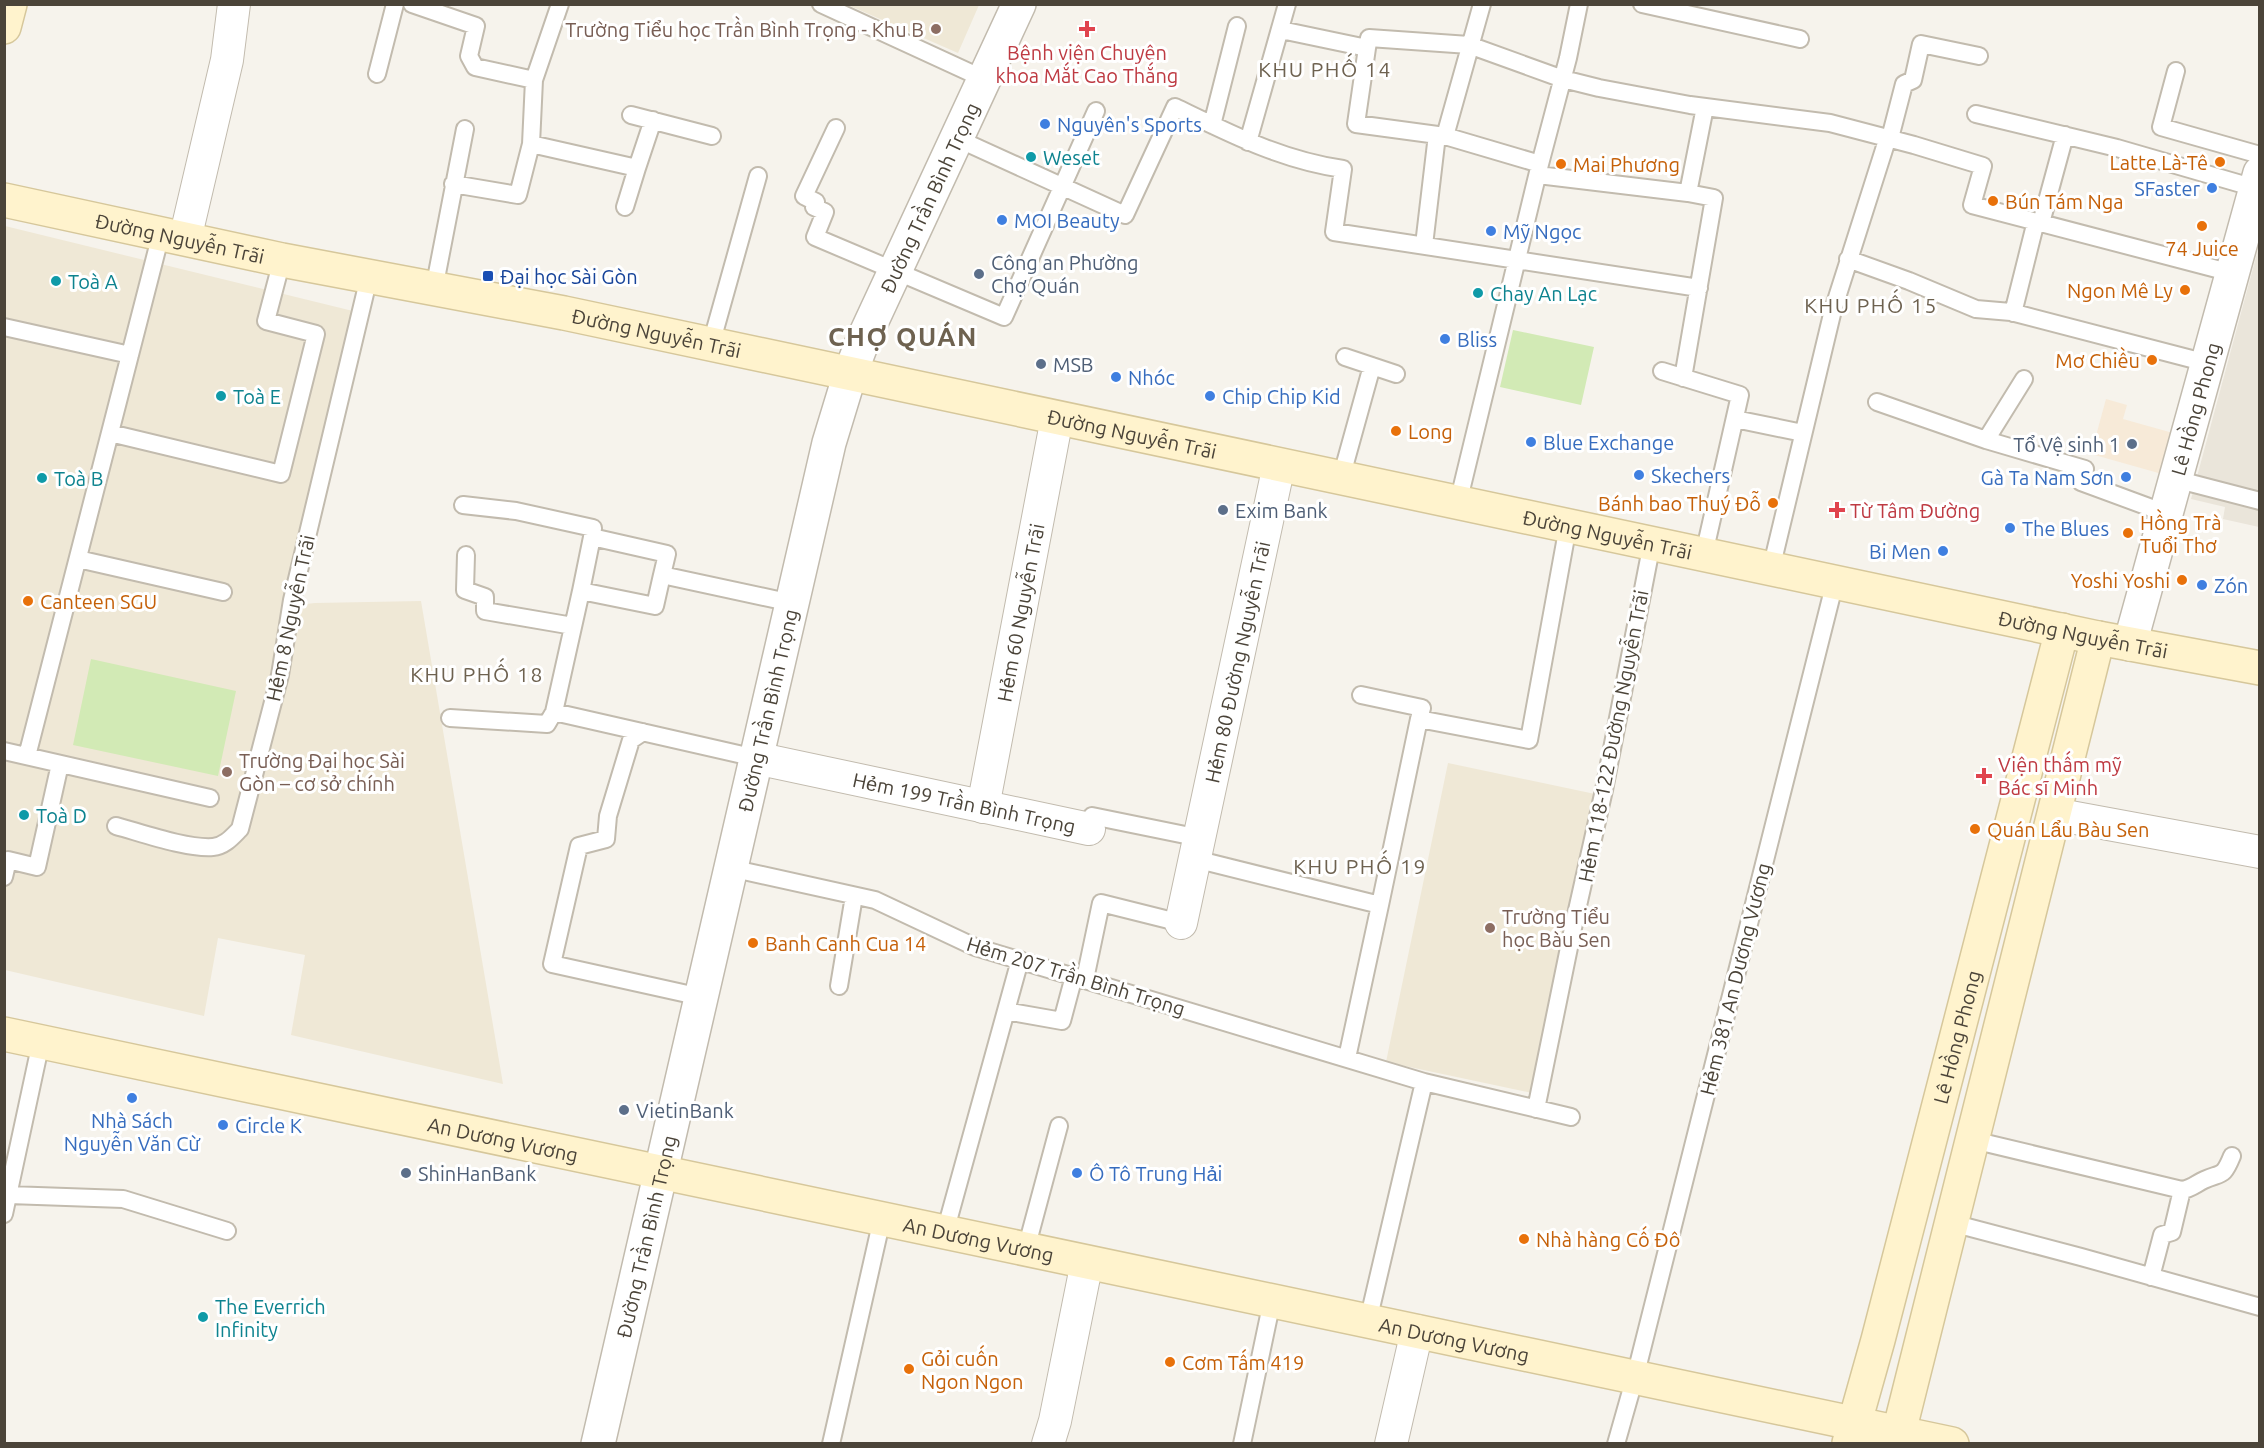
<svg xmlns="http://www.w3.org/2000/svg" width="2264" height="1448" font-family="Ubuntu,sans-serif">
<style>
.residential{fill:#eae5da}
.commercial{fill:#f7ead8}
.education{fill:#efe8d6}
.green{fill:#d2eab5}
.lines{fill:none;stroke-linecap:round;stroke-linejoin:round}
.service-casing{stroke:#c2bbae;stroke-width:20}
.minor-casing{stroke:#c2bbae;stroke-width:34}
.tertiary-casing{stroke:#c2bbae;stroke-width:36}
.secondary-casing{stroke:#d6c79b;stroke-width:36}
.service{stroke:#fff;stroke-width:16}
.minor{stroke:#fff;stroke-width:32}
.tertiary{stroke:#fff;stroke-width:33}
.secondary{stroke:#fff3cd;stroke-width:33}
.education-dot{fill:#8d6e63;stroke:#fff;stroke-width:2}
.health-dot{fill:#e0444e;stroke:#fff;stroke-width:2}
.shop-dot{fill:#3f7fe0;stroke:#fff;stroke-width:2}
.culture-dot{fill:#0f9aa8;stroke:#fff;stroke-width:2}
.food-dot{fill:#e8710a;stroke:#fff;stroke-width:2}
.service-dot{fill:#5c6f8a;stroke:#fff;stroke-width:2}
.transit-dot{fill:#1a4fb4;stroke:#fff;stroke-width:2}
.labels{text-anchor:middle;dominant-baseline:central;stroke-width:6;stroke-linejoin:round;paint-order:stroke}
.education-label{font-size:20px;fill:#785e54;stroke:#fff;text-anchor:start}
.health-label{font-size:20px;fill:#be3a42;stroke:#fff;text-anchor:start}
.shop-label{font-size:20px;fill:#366cbe;stroke:#fff;text-anchor:start}
.culture-label{font-size:20px;fill:#0d838f;stroke:#fff;text-anchor:start}
.food-label{font-size:20px;fill:#c56008;stroke:#fff;text-anchor:start}
.street-label{font-size:20px;fill:#4b4439;stroke:#fff}
.service-label{font-size:20px;fill:#4e5e75;stroke:#fff;text-anchor:start}
.transit-label{font-size:20px;fill:#164399;stroke:#fff;text-anchor:start}
.neighbourhood-label{font-size:21px;letter-spacing:1.5px;fill:#6e6250;stroke:#fff}
.district-label{font-size:26px;font-weight:bold;letter-spacing:1.5px;fill:#6e6250;stroke:#fff}
</style>
<rect width="100%" height="100%" fill="#f6f3ec"/>
<!-- residential -->
<path class="residential" d="M2259,246V527L2223,519L2225,507L2191,499Z"/>
<!-- commercial -->
<path class="commercial" d="M2106,399L2127,405L2123,419L2173,433L2162,474L2091,454Z"/>
<!-- education -->
<path class="education" d="M848,5H979L958,53Z
M5,226L357,312L288,606L315,603L421,601L503,1084L291,1035L305,955L218,938L204,1016L5,970Z
M1448,763L1595,794L1532,1093L1386,1062Z"/>
<!-- green -->
<path class="green" d="M1513,330L1594,347L1581,405L1500,387Z
M91,659L236,691L218,776L73,745Z"/>
<g class="lines">
<defs>
<path id="service" d="M412,4L476,26L469,56L475,67L534,80
M821,4L984,79
M1642,4L1800,39
M1281,30L1367,48L1369,38L1469,45L1563,79L1599,88L1690,105L1830,123L1914,145L1983,166L1972,205L2232,273
M1367,48L1356,124L1445,136L1540,164
M2176,71L2161,127L2260,155
M377,74L395,4
M1976,114L2117,148L2255,188
M631,115L712,136
M1212,125L1237,26
M836,128L804,196L816,202L814,207L825,212L815,237L1004,317L1096,111
M1445,136L1482,4
M956,138L1125,215L1175,107C1231,134 1281,160 1343,169L1334,232L1699,288
M1890,138L1904,84L1913,80L1921,44L1979,56
M1248,142L1287,4
M531,144L534,80L560,4
M1538,175L1688,193L1714,198L1683,378
M453,184L518,195L531,144L637,168L653,120
M1688,193L1705,107
M625,207L637,168
M2041,223L2065,135
M1424,245L1437,135
M1848,259L1909,281L1976,309L2011,312L2207,363
M434,289L465,129
M2013,313L2036,221
M4,327L130,355
M711,344L758,176
M1345,357L1396,374
M1662,371L1740,395L1704,554
M1877,402L1986,440L2085,469L2081,482L2165,513
M1735,419L1803,433
M110,433L281,474L316,334L266,321L282,260
M1986,440L2024,379
M1341,478L1372,366
M2175,479L2260,501
M1458,503L1540,164L1568,58L1579,4
M463,505L516,511L593,528L592,537L667,554L662,575L792,603
M466,555L465,590L485,597V611L573,626
M78,559L223,592
M1771,569L1833,310L1888,137
M581,591L592,537
M1361,695L1422,708L1419,719
M554,712L756,758
M450,718L547,724L554,712L581,591L655,606L662,575
M643,732L631,740L608,816L606,839L579,846L552,964L701,997
M4,751L210,798
M27,756L161,234
M116,826C142,833 187,849 213,847C225,846 233,836 240,829L280,675L292,600L369,277
M1089,828L1092,816L1200,838
M1195,859L1380,905L1419,719L1529,740L1568,526
M730,868L875,900L975,947L1424,1082
M4,877L8,860L37,867L60,764
M1085,979L1101,903L1181,923
M839,986L854,896
M1006,1011L1062,1021L1074,976
M1347,1058L1380,905
M1536,1109L1573,928L1604,790L1652,543
M1973,1140L2182,1190C2191,1189 2197,1183 2204,1180C2222,1172 2223,1178 2232,1156
M9,1195L123,1199L227,1231
M4,1214L41,1042
M1952,1223L2081,1257L2260,1307
M945,1232L1020,960
M1026,1249L1059,1126
M2151,1277L2162,1235L2172,1232L2182,1190
M1368,1321L1424,1082L1571,1117
M831,1444L882,1219
M1242,1444L1272,1301
M1616,1444L1635,1377L1835,582"/>
<g id="minor">
<path d="M185,239L227,60L234,4"/>
<path id="s1" d="M756,758L1089,829"/>
<path id="s2" d="M983,807L1057,418"/>
<path d="M2054,814L2260,852"/>
<path id="s3" d="M1181,923L1279,465"/>
<path d="M1048,1444L1055,1421L1087,1262"/>
<path d="M1391,1444L1417,1331"/>
</g>
<g id="tertiary">
<path id="s4" d="M2130,644L2260,173"/>
<path id="s5" d="M598,1444L829,443L850,374L863,340L1019,4"/>
</g>
<g id="secondary">
<path d="M4,27L10,4"/>
<path id="s6" d="M4,200L282,260L564,313L2098,638L2260,668"/>
<path id="s7" d="M4,1034L1952,1444"/>
<path id="s8" d="M1849,1443L1878,1340L2062,630"/>
<path d="M1896,1444L2098,638"/>
</g>
</defs>
<!-- service casing -->
<use href="#service" class="service-casing"/>
<!-- minor casing -->
<use href="#minor" class="minor-casing"/>
<!-- tertiary casing -->
<use href="#tertiary" class="tertiary-casing"/>
<!-- secondary casing -->
<use href="#secondary" class="secondary-casing"/>
<!-- service -->
<use href="#service" class="service"/>
<!-- minor -->
<use href="#minor" class="minor"/>
<!-- tertiary -->
<use href="#tertiary" class="tertiary"/>
<!-- secondary -->
<use href="#secondary" class="secondary"/>
</g>
<!-- markers -->
<g class="education-dot">
<circle cx="936" cy="29" r="6"/>
<circle cx="227" cy="772" r="6"/>
<circle cx="1490" cy="928" r="6"/>
</g>
<g class="health-dot">
<path d="M1084 20h6v6h6v6h-6v6h-6v-6h-6v-6h6z"/>
<path d="M1834 501h6v6h6v6h-6v6h-6v-6h-6v-6h6z"/>
<path d="M1981 767h6v6h6v6h-6v6h-6v-6h-6v-6h6z"/>
</g>
<g class="shop-dot">
<circle cx="1045" cy="124" r="6"/>
<circle cx="2212" cy="188" r="6"/>
<circle cx="1002" cy="220" r="6"/>
<circle cx="1491" cy="231" r="6"/>
<circle cx="1445" cy="339" r="6"/>
<circle cx="1116" cy="377" r="6"/>
<circle cx="1210" cy="396" r="6"/>
<circle cx="1531" cy="442" r="6"/>
<circle cx="1639" cy="475" r="6"/>
<circle cx="2126" cy="477" r="6"/>
<circle cx="2010" cy="528" r="6"/>
<circle cx="1943" cy="551" r="6"/>
<circle cx="2202" cy="585" r="6"/>
<circle cx="132" cy="1098" r="6"/>
<circle cx="223" cy="1125" r="6"/>
<circle cx="1077" cy="1173" r="6"/>
</g>
<g class="culture-dot">
<circle cx="1031" cy="157" r="6"/>
<circle cx="56" cy="281" r="6"/>
<circle cx="1478" cy="293" r="6"/>
<circle cx="221" cy="396" r="6"/>
<circle cx="42" cy="478" r="6"/>
<circle cx="24" cy="815" r="6"/>
<circle cx="203" cy="1317" r="6"/>
</g>
<g class="food-dot">
<circle cx="2220" cy="162" r="6"/>
<circle cx="1561" cy="164" r="6"/>
<circle cx="1993" cy="201" r="6"/>
<circle cx="2202" cy="226" r="6"/>
<circle cx="2185" cy="290" r="6"/>
<circle cx="2152" cy="360" r="6"/>
<circle cx="1396" cy="431" r="6"/>
<circle cx="1773" cy="503" r="6"/>
<circle cx="2128" cy="533" r="6"/>
<circle cx="2182" cy="580" r="6"/>
<circle cx="28" cy="601" r="6"/>
<circle cx="1975" cy="829" r="6"/>
<circle cx="753" cy="943" r="6"/>
<circle cx="1524" cy="1239" r="6"/>
<circle cx="1170" cy="1362" r="6"/>
<circle cx="909" cy="1369" r="6"/>
</g>
<g class="service-dot">
<circle cx="979" cy="274" r="6"/>
<circle cx="1041" cy="364" r="6"/>
<circle cx="2132" cy="444" r="6"/>
<circle cx="1223" cy="510" r="6"/>
<circle cx="624" cy="1110" r="6"/>
<circle cx="406" cy="1173" r="6"/>
</g>
<rect class="transit-dot" x="482" y="270" width="12" height="12" rx="3"/>
<g class="labels">
<!-- education labels -->
<g class="education-label">
<text x="924" y="29" text-anchor="end">Trường Tiểu học Trần Bình Trọng - Khu B</text>
<text x="239" y="760">Trường Đại học Sài<tspan x="239" dy="23">Gòn – cơ sở chính</tspan></text>
<text x="1502" y="916">Trường Tiểu<tspan x="1502" dy="23">học Bàu Sen</tspan></text>
</g>
<!-- health labels -->
<g class="health-label">
<text x="1087" y="52" text-anchor="middle">Bệnh viện Chuyên<tspan x="1087" dy="23">khoa Mắt Cao Thắng</tspan></text>
<text x="1850" y="510">Từ Tâm Đường</text>
<text x="1998" y="764">Viện thấm mỹ<tspan x="1998" dy="23">Bác sĩ Minh</tspan></text>
</g>
<!-- shop labels -->
<g class="shop-label">
<text x="1057" y="124">Nguyên's Sports</text>
<text x="2200" y="188" text-anchor="end">SFaster</text>
<text x="1014" y="220">MOI Beauty</text>
<text x="1503" y="231">Mỹ Ngọc</text>
<text x="1457" y="339">Bliss</text>
<text x="1128" y="377">Nhóc</text>
<text x="1222" y="396">Chip Chip Kid</text>
<text x="1543" y="442">Blue Exchange</text>
<text x="1651" y="475">Skechers</text>
<text x="2114" y="477" text-anchor="end">Gà Ta Nam Sơn</text>
<text x="2022" y="528">The Blues</text>
<text x="1931" y="551" text-anchor="end">Bi Men</text>
<text x="2214" y="585">Zón</text>
<text x="132" y="1120" text-anchor="middle">Nhà Sách<tspan x="132" dy="23">Nguyễn Văn Cừ</tspan></text>
<text x="235" y="1125">Circle K</text>
<text x="1089" y="1173">Ô Tô Trung Hải</text>
</g>
<!-- culture labels -->
<g class="culture-label">
<text x="1043" y="157">Weset</text>
<text x="68" y="281">Toà A</text>
<text x="1490" y="293">Chay An Lạc</text>
<text x="233" y="396">Toà E</text>
<text x="54" y="478">Toà B</text>
<text x="36" y="815">Toà D</text>
<text x="215" y="1306">The Everrich<tspan x="215" dy="23">Infinity</tspan></text>
</g>
<!-- food labels -->
<g class="food-label">
<text x="2208" y="162" text-anchor="end">Latte Là-Tê</text>
<text x="1573" y="164">Mai Phương</text>
<text x="2005" y="201">Bún Tám Nga</text>
<text x="2202" y="248" text-anchor="middle">74 Juice</text>
<text x="2173" y="290" text-anchor="end">Ngon Mê Ly</text>
<text x="2140" y="360" text-anchor="end">Mơ Chiều</text>
<text x="1408" y="431">Long</text>
<text x="1761" y="503" text-anchor="end">Bánh bao Thuý Đỗ</text>
<text x="2140" y="522">Hồng Trà<tspan x="2140" dy="23">Tuổi Thơ</tspan></text>
<text x="2170" y="580" text-anchor="end">Yoshi Yoshi</text>
<text x="40" y="601">Canteen SGU</text>
<text x="1987" y="829">Quán Lẩu Bàu Sen</text>
<text x="765" y="943">Banh Canh Cua 14</text>
<text x="1536" y="1239">Nhà hàng Cố Đô</text>
<text x="921" y="1358">Gỏi cuốn<tspan x="921" dy="23">Ngon Ngon</tspan></text>
<text x="1182" y="1362">Cơm Tấm 419</text>
</g>
<!-- street labels -->
<g class="street-label">
<text stroke="none"><textPath href="#s5" startOffset="1293">Đường Trần Bình Trọng</textPath></text>
<text stroke="none"><textPath href="#s6" startOffset="180">Đường Nguyễn Trãi</textPath></text>
<text stroke="none"><textPath href="#s6" startOffset="666">Đường Nguyễn Trãi</textPath></text>
<text stroke="none"><textPath href="#s4" startOffset="244">Lê Hồng Phong</textPath></text>
<text stroke="none"><textPath href="#s6" startOffset="1152">Đường Nguyễn Trãi</textPath></text>
<text stroke="none"><textPath href="#s6" startOffset="1638">Đường Nguyễn Trãi</textPath></text>
<text stroke="none"><textPath href="#s2" startOffset="198">Hẻm 60 Nguyễn Trãi</textPath></text>
<text transform="translate(290 618) rotate(-78)">Hẻm 8 Nguyễn Trãi</text>
<text stroke="none"><textPath href="#s6" startOffset="2124">Đường Nguyễn Trãi</textPath></text>
<text stroke="none"><textPath href="#s3" startOffset="267">Hẻm 80 Đường Nguyễn Trãi</textPath></text>
<text stroke="none"><textPath href="#s5" startOffset="753">Đường Trần Bình Trọng</textPath></text>
<text transform="translate(1613 736) rotate(-79)">Hẻm 118-122 Đường Nguyễn Trãi</text>
<text stroke="none"><textPath href="#s1" startOffset="213">Hẻm 199 Trần Bình Trọng</textPath></text>
<text transform="translate(1076 976) rotate(17)">Hẻm 207 Trần Bình Trọng</text>
<text transform="translate(1735 979) rotate(-76)">Hẻm 381 An Dương Vương</text>
<text stroke="none"><textPath href="#s8" startOffset="420">Lê Hồng Phong</textPath></text>
<text stroke="none"><textPath href="#s7" startOffset="510">An Dương Vương</textPath></text>
<text stroke="none"><textPath href="#s5" startOffset="213">Đường Trần Bình Trọng</textPath></text>
<text stroke="none"><textPath href="#s7" startOffset="996">An Dương Vương</textPath></text>
<text stroke="none"><textPath href="#s7" startOffset="1482">An Dương Vương</textPath></text>
</g>
<!-- service labels -->
<g class="service-label">
<text x="991" y="262">Công an Phường<tspan x="991" dy="23">Chợ Quán</tspan></text>
<text x="1053" y="364">MSB</text>
<text x="2120" y="444" text-anchor="end">Tổ Vệ sinh 1</text>
<text x="1235" y="510">Exim Bank</text>
<text x="636" y="1110">VietinBank</text>
<text x="418" y="1173">ShinHanBank</text>
</g>
<!-- transit labels -->
<g class="transit-label">
<text x="500" y="276">Đại học Sài Gòn</text>
</g>
<!-- neighbourhood labels -->
<g class="neighbourhood-label">
<text x="1325" y="69">KHU PHỐ 14</text>
<text x="1871" y="305">KHU PHỐ 15</text>
<text x="477" y="674">KHU PHỐ 18</text>
<text x="1360" y="866">KHU PHỐ 19</text>
</g>
<!-- district labels -->
<g class="district-label">
<text x="903" y="336">CHỢ QUÁN</text>
</g>
</g>
<!-- border -->
<rect width="2264" height="1448" fill="none" stroke="#4b4439" stroke-width="12"/>
</svg>
